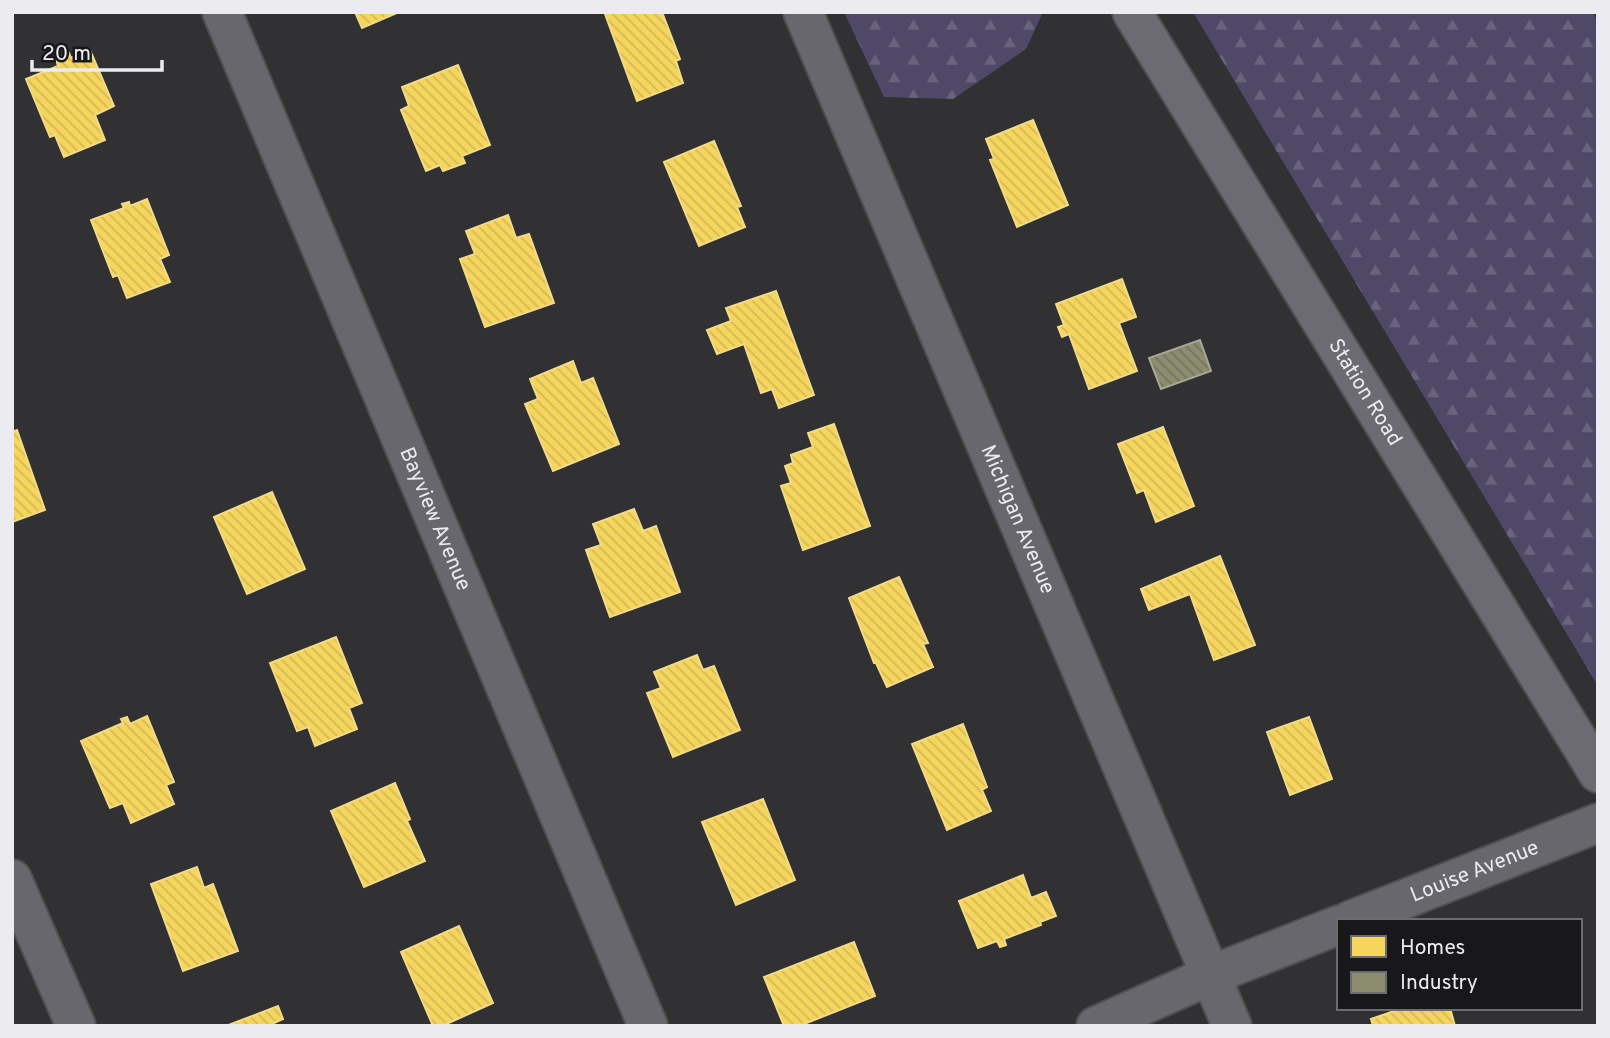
<svg xmlns="http://www.w3.org/2000/svg" width="1610" height="1038" font-family="Overpass,sans-serif">
<style>
.forest{fill:url(#forest-firs)}
.homes{fill:url(#homes-back-hatch);stroke:#f3dc88;stroke-width:2}
.industry{fill:url(#industry-back-hatch);stroke:#a9a895;stroke-width:2}
.lines{fill:none;stroke-linecap:round;stroke-linejoin:round}
.minor-casing{stroke:#4f4f50;stroke-width:42}
.secondary-casing{stroke:#4f4f50;stroke-width:42}
.minor{stroke:#69676e;stroke-width:38}
.secondary{stroke:#6c6a72;stroke-width:38}
.labels{text-anchor:middle;dominant-baseline:central;stroke-width:7;stroke-linejoin:round;paint-order:stroke}
.street-label{font-size:21px;fill:#ecebef;stroke:#18181a}
</style>
<defs>
<pattern id="forest-firs" width="22" height="20" patternUnits="userSpaceOnUse" patternTransform="scale(1.75)"><rect width="22" height="20" fill="#504867"/><path d="M5 1l3.5 6h-7zM16 11l3.5 6h-7z" fill="#69637d"/></pattern>
<pattern id="homes-back-hatch" width="6" height="6" patternUnits="userSpaceOnUse" patternTransform="scale(1.75)"><rect width="6" height="6" fill="#f6d55c"/><path d="M-1 5l2 2M0 0l6 6M5-1l2 2" fill="none" stroke="#d3b858"/></pattern>
<pattern id="industry-back-hatch" width="6" height="6" patternUnits="userSpaceOnUse" patternTransform="scale(1.75)"><rect width="6" height="6" fill="#8c8c6e"/><path d="M-1 5l2 2M0 0l6 6M5-1l2 2" fill="none" stroke="#747461"/></pattern>
</defs>
<rect width="100%" height="100%" fill="#313033"/>
<!-- forest -->
<path class="forest" d="M844,12H1043L1026,49L953,99L884,97Z
M1193,12H1593L1598,25V686Z"/>
<!-- homes -->
<path class="homes" d="M355,12H399L362,28Z
M609,12H662L680,59L676,61L683,83L637,101L605,14Z
M90,50L114,106L95,115L105,140L64,157L55,135L50,137L26,79L58,66L56,59L69,53L71,58Z
M458,65L490,145L462,156L465,163L443,171L440,165L426,171L401,110L409,106L402,87Z
M1033,120L1068,205L1017,227L990,160L994,159L986,139Z
M714,141L741,206L737,207L745,227L699,246L664,162Z
M147,199L169,255L160,259L170,282L127,298L118,275L113,277L91,220L124,208L122,204L129,202L130,206Z
M508,215L516,238L529,234L554,303L485,327L460,259L475,254L466,231Z
M1122,279L1136,317L1119,323L1137,371L1089,389L1069,334L1062,337L1058,327L1064,325L1056,304Z
M776,291L814,395L779,408L772,389L761,393L744,344L717,354L707,330L731,321L726,308Z
M573,361L581,383L593,378L619,444L553,471L525,404L538,399L530,379Z
M834,424L870,526L803,550L781,486L791,483L785,466L793,463L791,455L813,447L808,433Z
M1163,427L1194,506L1156,522L1144,490L1137,493L1118,444Z
M17,430L45,510L12,522V432Z
M272,492L305,569L247,594L214,517Z
M634,509L643,531L656,526L680,592L610,617L586,550L601,545L593,524Z
M1220,556L1255,645L1214,660L1190,594L1149,610L1141,589Z
M899,577L928,643L923,644L933,667L887,687L876,663H874L849,598Z
M336,637L362,703L349,708L357,729L315,746L308,727L297,731L270,663Z
M697,655L703,670L714,666L740,730L673,757L647,693L661,688L654,672Z
M147,716L174,782L166,785L174,804L131,823L123,803L110,808L81,741L123,723L121,719L127,717L130,724Z
M1309,717L1332,779L1290,795L1267,732Z
M963,724L987,787L982,790L991,811L947,830L912,744Z
M395,783L410,819L407,821L425,861L364,887L331,811Z
M763,799L795,880L736,905L702,822Z
M197,867L204,888L213,884L238,951L183,971L151,884Z
M1023,875L1031,898L1046,892L1056,916L1040,922L1041,925L1004,939L1006,945L1000,947L997,941L978,948L959,901Z
M459,926L493,1003L442,1026H433L401,952Z
M854,942L875,996L799,1026H784L764,977Z
M278,1006L283,1019L274,1023L275,1026H226Z
M1403,1008H1450L1455,1026H1373L1371,1019Z"/>
<!-- industry -->
<path class="industry" d="M1200,340L1211,371L1161,389L1149,358Z"/>
<g class="lines">
<defs>
<g id="minor">
<path id="s1" d="M222,12L648,1026"/>
<path id="s2" d="M803,12L1232,1026"/>
<path d="M12,879L76,1026"/>
<path id="s3" d="M1349,921L1598,823"/>
<path d="M1096,1026L1211,975L1339,925"/>
</g>
<g id="secondary">
<path id="s4" d="M1132,12L1598,773"/>
</g>
</defs>
<!-- minor casing -->
<use href="#minor" class="minor-casing"/>
<!-- secondary casing -->
<use href="#secondary" class="secondary-casing"/>
<!-- minor -->
<use href="#minor" class="minor"/>
<!-- secondary -->
<use href="#secondary" class="secondary"/>
</g>
<g class="labels">
<!-- street labels -->
<g class="street-label">
<text stroke="none"><textPath href="#s4" startOffset="446">Station Road</textPath></text>
<text stroke="none"><textPath href="#s1" startOffset="550">Bayview Avenue</textPath></text>
<text stroke="none"><textPath href="#s2" startOffset="551">Michigan Avenue</textPath></text>
<text stroke="none"><textPath href="#s3" startOffset="135">Louise Avenue</textPath></text>
</g>
</g>
<!-- border -->
<rect width="1610" height="1038" fill="none" stroke="#ecebef" stroke-width="28"/>
<!-- legend -->
<rect x="1337" y="919" width="245" height="91" fill="#18181a" stroke="#6d6c6f" stroke-width="2"/>
<rect x="1351" y="936" width="35" height="21" fill="#f6d55c" stroke="#6d6c6f" stroke-width="2"/>
<text x="1400" y="954" font-size="21" fill="#ecebef">Homes</text>
<rect x="1351" y="972" width="35" height="21" fill="#8c8c6e" stroke="#6d6c6f" stroke-width="2"/>
<text x="1400" y="989" font-size="21" fill="#ecebef">Industry</text>
<!-- scale -->
<path d="M32 60v10h130v-10" fill="none" stroke="#ecebef" stroke-width="3.5"/>
<text x="42" y="60" font-size="21" fill="#ecebef" stroke="#18181a" stroke-width="5" paint-order="stroke">20 m</text>
</svg>
